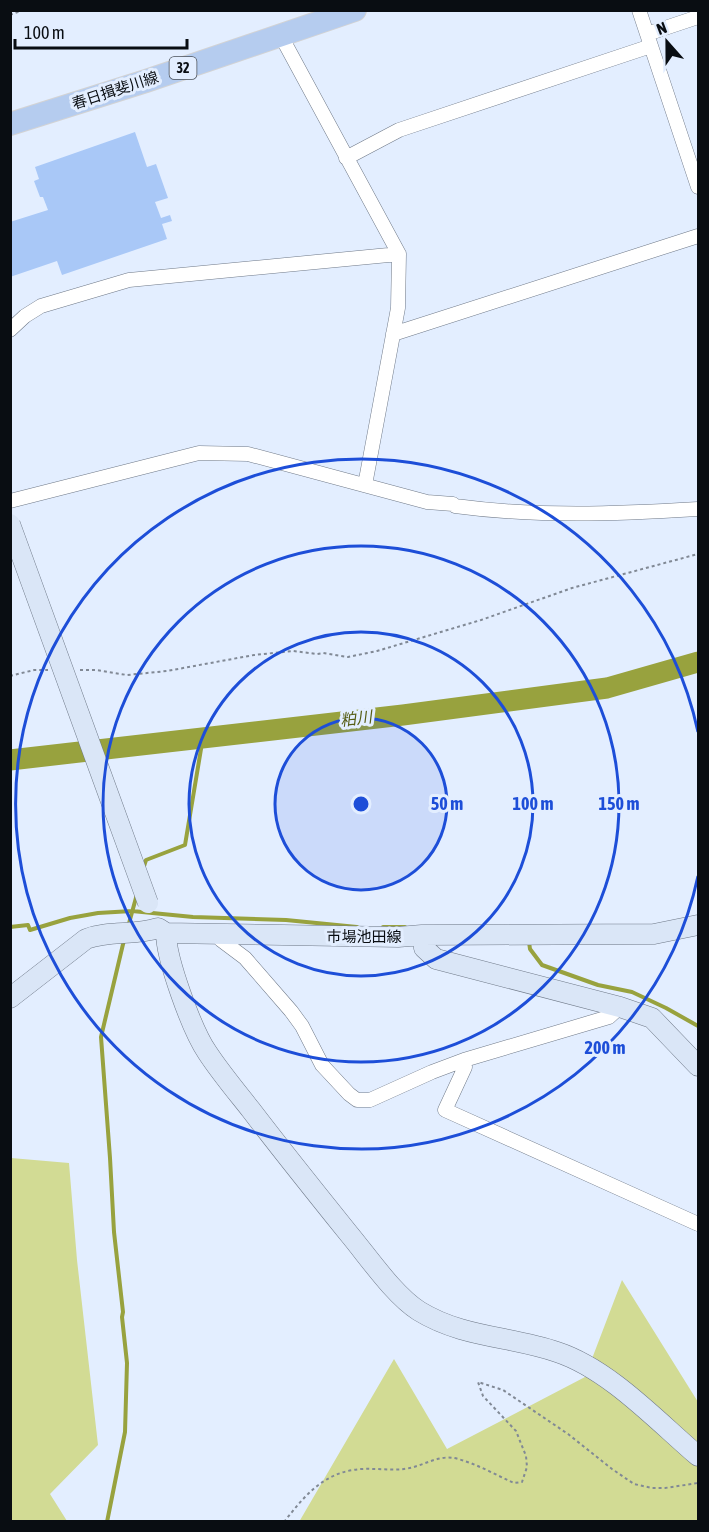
<svg xmlns="http://www.w3.org/2000/svg" width="709" height="1532" font-family="'Asap Condensed','Noto Sans JP',sans-serif">
<style>
.green{fill:#d2db94}
.lines{fill:none;stroke-linecap:round;stroke-linejoin:round}
.stream{stroke:#98a23e;stroke-width:4}
.river{stroke:#98a23e;stroke-width:21}
.building{fill:#a9c8f7}
.street-casing{stroke:#6f7988;stroke-width:15}
.secondary-casing{stroke:#6f7988;stroke-width:21}
.primary-casing{stroke:#d3d3d4;stroke-width:24}
.path{stroke:#818995;stroke-width:2;stroke-dasharray:3 3;stroke-linecap:butt}
.street{stroke:#fff;stroke-width:14}
.secondary{stroke:#dae6f7;stroke-width:20}
.primary{stroke:#b5ccef;stroke-width:22}
.secondary-bridge-casing{stroke:#6f7988;stroke-width:21;stroke-linecap:butt}
.secondary-bridge{stroke:#dae6f7;stroke-width:20}
.ring{fill:none;stroke:#1d4ed8;stroke-width:3}
.labels{text-anchor:middle;dominant-baseline:central;stroke-width:6;stroke-linejoin:round;paint-order:stroke}
.shield{fill:#e3eeff;stroke:#4a5059;stroke-width:1.5}
.shield-label{font-size:14px;font-weight:bold;fill:#090d12}
.street-label{font-size:15px;fill:#090d12;stroke:#e3eeff}
.water-label{font-size:16px;font-style:italic;fill:#565d15;stroke:#e3eeff}
.centre{fill:#1d4ed8;stroke:#e3eeff;stroke-width:3}
.ring-label{font-size:18px;text-anchor:middle;font-weight:bold;fill:#1d4ed8;stroke:#e3eeff;stroke-width:6;stroke-linejoin:round;paint-order:stroke}
</style>
<rect width="100%" height="100%" fill="#e3eeff"/>
<!-- green -->
<path class="green" d="M11,1158L69,1163L77,1260L98,1445L50,1494L67,1521H11Z
M622,1280L698,1402V1521L299,1522L394,1359L447,1449L585,1377Z"/>
<g class="lines">
<!-- stream -->
<path class="stream" d="M143,869L146,860L185,845L203,737
M10,927L28,925L30,930L70,918L98,913L132,911L193,917L286,920L357,927
M128,927L137,894
M383,927H405
M529,942L530,949L542,965L598,985L632,992L666,1008L698,1026
M107,1522L125,1432L127,1363L122,1317L123,1312L114,1232L110,1158L101,1037L124,940"/>
<!-- river -->
<path class="river" d="M10,760L403,715L607,688L698,662"/>
</g>
<!-- building -->
<path class="building" d="M135,132L147,167L156,164L168,198L155,202L161,218L170,215L172,221L162,224L167,239L62,275L57,261L10,277V222L48,210L43,197H40L34,181L39,179L35,167Z"/>
<g class="lines">
<defs>
<path id="street" d="M639,10L698,187
M647,34L698,17
M281,36L399,254L398,308L365,485
M346,158L399,130L651,46
M10,330L25,316L41,306L129,280L399,254
M393,334L698,236
M10,501L199,453L248,454L427,502L453,504L455,506C536,517 617,514 698,509
M219,934L221,940L245,958L291,1011L302,1026L322,1065L349,1094L357,1100H370L432,1072L464,1060L609,1017L620,1007
M464,1060L465,1067L445,1110L698,1224"/>
<path id="secondary" d="M166,933C166,959 192,1030 207,1052C220,1072 236,1091 251,1110C283,1152 316,1193 349,1234C369,1258 394,1295 419,1311C463,1338 511,1336 557,1352C609,1369 657,1421 698,1456
M422,935L654,934L698,925
M10,998L86,939C110,930 135,936 158,928L166,933L398,937L422,935L424,948L436,959L620,1007L652,1018L698,1066"/>
<path id="primary" d="M10,124L146,81L355,10"/>
</defs>
<!-- street casing -->
<use href="#street" class="street-casing"/>
<!-- secondary casing -->
<use href="#secondary" class="secondary-casing"/>
<!-- primary casing -->
<use href="#primary" class="primary-casing"/>
<!-- path -->
<path class="path" d="M10,15L23,10
M80,670H96L127,675L167,671L254,655L293,651L317,654L323,653L348,657L377,651L481,620L572,588L698,554
M10,676L34,670H48
M284,1522C303,1498 321,1475 353,1470C370,1467 388,1471 404,1469C423,1467 439,1453 458,1459C477,1464 496,1475 514,1483L522,1482L527,1467L526,1456L516,1431L483,1396L478,1382L503,1390L568,1434L612,1469L634,1484L652,1488H665L698,1483"/>
<!-- street -->
<use href="#street" class="street"/>
<!-- secondary -->
<use href="#secondary" class="secondary"/>
<!-- primary -->
<use href="#primary" class="primary"/>
<defs>
<path id="secondary-bridge" d="M10,524L148,903"/>
</defs>
<!-- secondary-bridge casing -->
<use href="#secondary-bridge" class="secondary-bridge-casing"/>
<!-- secondary-bridge -->
<use href="#secondary-bridge" class="secondary-bridge"/>
</g>
<!-- distance rings -->
<circle cx="361" cy="804" r="86" fill="#1d4ed8" fill-opacity=".12"/>
<g class="ring">
<circle cx="361" cy="804" r="86"/>
<circle cx="361" cy="804" r="172"/>
<circle cx="361" cy="804" r="258"/>
<path d="M698 876A345 345 0 1 1 698 732"/>
</g>
<g class="labels">
<!-- shield labels -->
<rect class="shield" x="169.5" y="57" width="27" height="22" rx="4.5"/>
<g class="shield-label">
<text x="183" y="68">32</text>
</g>
<!-- street labels -->
<g class="street-label">
<text transform="translate(115 90) rotate(-18)">春日揖斐川線</text>
<text x="364" y="936">市場池田線</text>
</g>
<!-- water labels -->
<g class="water-label">
<text transform="translate(356 718) rotate(-7)">粕川</text>
</g>
</g>
<circle cx="361" cy="804" r="9" class="centre"/>
<g class="ring-label">
<text x="447" y="810">50 m</text>
<text x="533" y="810">100 m</text>
<text x="619" y="810">150 m</text>
<text x="605" y="1054">200 m</text>
</g>
<!-- border -->
<rect width="709" height="1532" fill="none" stroke="#090d12" stroke-width="24"/>
<!-- north arrow -->
<g transform="translate(667 42) rotate(339)" stroke="#e3eeff" stroke-width="4.5" paint-order="stroke">
<path d="M0-4.5L10 22L0 15L-10 22Z" fill="#090d12"/>
<text y="-9" font-size="16" font-weight="bold" text-anchor="middle" fill="#090d12">N</text>
</g>
<!-- scale -->
<path d="M15 39v9h172v-9" fill="none" stroke="#090d12" stroke-width="3"/>
<text x="24" y="39" font-size="18" fill="#090d12" stroke="#e3eeff" stroke-width="4.5" paint-order="stroke">100 m</text>
</svg>
